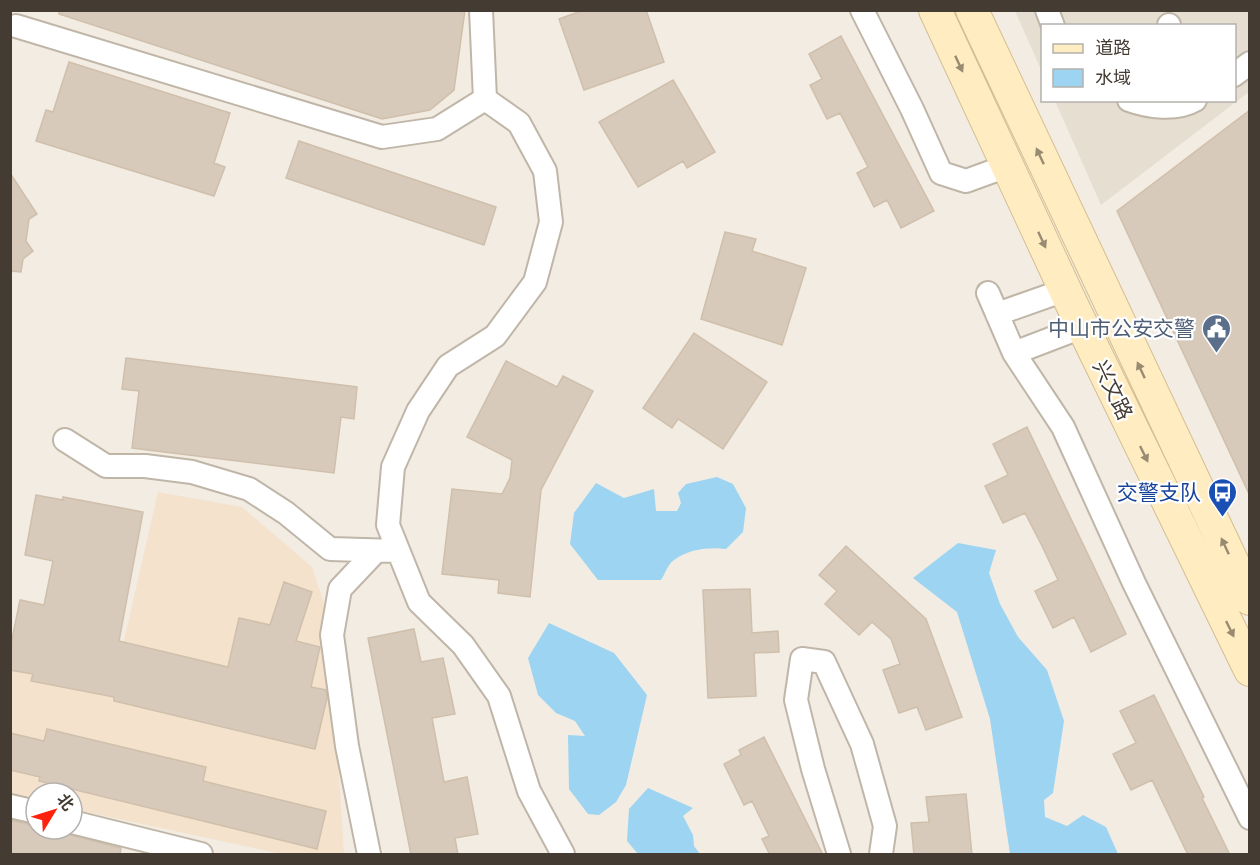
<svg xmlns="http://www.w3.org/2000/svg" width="1260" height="865" font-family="'PT Sans Narrow','Noto Sans SC',sans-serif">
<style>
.residential{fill:#e6ded1}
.commercial{fill:#f5e2cc}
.water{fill:#9cd4f2}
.building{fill:#d7cabb;stroke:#cfbfab;stroke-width:1.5}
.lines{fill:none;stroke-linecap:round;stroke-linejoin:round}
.street-casing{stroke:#c0b6a8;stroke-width:26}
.secondary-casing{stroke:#d4be91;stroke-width:34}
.street{stroke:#fff;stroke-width:22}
.secondary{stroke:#ffecc0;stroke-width:32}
.oneway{fill:#988b72}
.labels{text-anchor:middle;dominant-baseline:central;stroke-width:4.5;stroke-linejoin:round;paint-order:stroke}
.service-label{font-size:21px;fill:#4e5e75;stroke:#fff;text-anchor:end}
.street-label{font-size:21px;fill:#443c33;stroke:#fff}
.transit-label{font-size:21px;fill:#164399;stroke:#fff;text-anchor:end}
</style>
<rect width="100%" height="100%" fill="#f2ece3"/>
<!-- residential -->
<path class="residential" d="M1015,11H1249V92L1101,205L1055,101L1234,100V26H1042V72Z"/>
<!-- commercial -->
<path class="commercial" d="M158,492L242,507L312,567L329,619L344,854H281L72,809V793H36V801L11,795V669L112,693Z"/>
<!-- water -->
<path class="water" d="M717,477L733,484L746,508L743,532L726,549C709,547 689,549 674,560C668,564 665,574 661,580H598L570,544L574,513L596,483L624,498L654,489L656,511H677L681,503L678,493L686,484Z
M958,543L996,550L989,573L1000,604L1018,637L1047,670L1064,721L1053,793L1044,800L1045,817L1067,826L1083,815L1106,827L1118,854H1010L990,719L957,612L913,578Z
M549,623L614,653L647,695L626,785L616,802L599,815L588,814L569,789L568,735L585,736L575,721L556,713L538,695L528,658Z
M648,788L693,808L683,816L693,835L694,846L700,854H638L627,841L629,809Z"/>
<!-- building -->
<path class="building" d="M59,10H465L454,90L430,110L382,119L59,14Z
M584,10H646L664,62L584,90L559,19Z
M841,36L934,211L901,228L887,200L874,207L857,173L868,167L840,113L827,119L810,85L822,79L809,54Z
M69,62L230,113L214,163L225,167L214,196L36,141L46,110L53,112Z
M673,80L715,152L687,168L683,161L638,187L599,122Z
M1250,110V496L1117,211Z
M299,141L496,207L484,245L286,178Z
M10,173L37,214L29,219L26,241L33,251L23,259L21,272L10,271Z
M725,232L756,239L752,251L806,268L782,345L701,319Z
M694,333L767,382L723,449L678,419L672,428L643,408Z
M126,358L357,387L354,419L341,417L334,473L132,448L139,391L122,389Z
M506,361L557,387L563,376L593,391L541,490L530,597L498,593L499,580L442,574L452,489L502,494L510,478L512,460L467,437Z
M1027,427L1126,634L1091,652L1074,617L1053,628L1035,591L1058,580L1043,548L1025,513L1003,523L985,486L1008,475L993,444Z
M36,495L63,500V497L143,512L119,641L228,667L239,618L270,625L284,582L312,592L296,641L320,647L311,687L326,690L327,698L315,749L114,701V697L31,681L33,674L10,670V649L20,600L44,605L53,561L25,555Z
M846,546L926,619L962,717L926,730L917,707L899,713L883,670L900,664L891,639L872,622L859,635L825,604L837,591L819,575Z
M750,589L752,633L778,631L779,652L754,653L756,696L708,698L703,590Z
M414,629L421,662L443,658L455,714L432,718L444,782L467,777L478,834L455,838L458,855H411L368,638Z
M1154,695L1204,797L1202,798L1230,855H1188L1152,780L1131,790L1113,754L1136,743L1120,711Z
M47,729L206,767L203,781L326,811L317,849L39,781L40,777L10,770V733L44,741Z
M764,737L823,855H770L762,839L769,836L752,801L744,805L724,764L741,755L739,750Z
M966,794L972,855H914L911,823L929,822L926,797Z
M10,820L36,826V829H48L121,848L120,855H10Z"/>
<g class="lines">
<defs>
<path id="street" d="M862,10L912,109L941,173L966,181L1007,166
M1047,10L1053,26
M16,26L382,137L437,129L485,99L481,10
M1169,26V25
M1234,75L1250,63
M485,99L519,123L545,171L551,222L535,282L495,336L448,366L418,411L393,467L388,525L419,602L463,645L499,696L529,791L563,854
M1129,100C1148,107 1176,111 1195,100
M988,293L1014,353L1063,427L1134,583L1250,818
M997,314L1065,290
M1014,353L1082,327
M65,440L106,466H145L192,472L249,489L286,513L330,549L398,551
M10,806L36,812
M72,822L201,854
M369,854L347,746L332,635L340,589L376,551
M839,854L813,769L796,700L802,659L824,662L862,744L885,826L881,854"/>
<path id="secondary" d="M935,10L1074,309L1250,670
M972,10L1250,599"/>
</defs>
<!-- street casing -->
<use href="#street" class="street-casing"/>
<!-- secondary casing -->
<use href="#secondary" class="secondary-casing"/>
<!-- street -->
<use href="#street" class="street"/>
<!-- secondary -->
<use href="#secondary" class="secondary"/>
</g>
<!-- one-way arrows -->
<defs><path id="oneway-solid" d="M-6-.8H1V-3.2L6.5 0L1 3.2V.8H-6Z" transform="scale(1.5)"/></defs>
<g class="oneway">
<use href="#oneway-solid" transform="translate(959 64) rotate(65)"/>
<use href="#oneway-solid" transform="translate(1040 156) rotate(-115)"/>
<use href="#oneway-solid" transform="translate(1042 240) rotate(65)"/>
<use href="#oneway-solid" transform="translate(1141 370) rotate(-115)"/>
<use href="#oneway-solid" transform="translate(1144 454) rotate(64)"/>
<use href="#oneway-solid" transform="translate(1225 546) rotate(-115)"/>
<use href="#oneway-solid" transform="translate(1230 629) rotate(64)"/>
</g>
<!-- icons -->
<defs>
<symbol id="civic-pin" viewBox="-11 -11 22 30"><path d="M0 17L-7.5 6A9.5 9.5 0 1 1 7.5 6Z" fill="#5c6f8a" stroke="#fff"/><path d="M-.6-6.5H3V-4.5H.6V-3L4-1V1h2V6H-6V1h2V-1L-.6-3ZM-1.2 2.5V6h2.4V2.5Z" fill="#fff"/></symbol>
<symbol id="bus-pin" viewBox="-11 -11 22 30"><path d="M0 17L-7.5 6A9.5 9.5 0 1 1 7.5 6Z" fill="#1a4fb4" stroke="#fff"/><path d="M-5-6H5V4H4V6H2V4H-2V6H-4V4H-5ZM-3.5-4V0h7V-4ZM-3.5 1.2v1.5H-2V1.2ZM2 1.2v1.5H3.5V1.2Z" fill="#fff"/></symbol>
</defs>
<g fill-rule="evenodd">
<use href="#civic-pin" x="1200" y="312" width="33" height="45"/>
<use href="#bus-pin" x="1206" y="476" width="33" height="45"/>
</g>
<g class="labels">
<!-- service labels -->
<g class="service-label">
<text x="1195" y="328">中山市公安交警</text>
</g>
<!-- street labels -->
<g class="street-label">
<text transform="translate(1113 390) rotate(64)">兴文路</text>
</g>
<!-- transit labels -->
<g class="transit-label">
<text x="1201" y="492">交警支队</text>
</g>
</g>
<!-- border -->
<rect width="1260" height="865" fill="none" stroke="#443c33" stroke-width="24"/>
<!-- legend -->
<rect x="1041" y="24" width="195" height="78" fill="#ffffff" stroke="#b4b1ad" stroke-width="1.5"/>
<rect x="1053" y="44" width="30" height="9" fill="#ffecc0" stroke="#b4b1ad" stroke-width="1.5"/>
<text x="1095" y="54" font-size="18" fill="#443c33">道路</text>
<rect x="1053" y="69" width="30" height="18" fill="#9cd4f2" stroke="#b4b1ad" stroke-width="1.5"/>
<text x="1095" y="84" font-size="18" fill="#443c33">水域</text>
<!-- north arrow -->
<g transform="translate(54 811) rotate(52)"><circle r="28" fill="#ffffff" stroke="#b4b1ad" stroke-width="1.5"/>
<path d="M0-4.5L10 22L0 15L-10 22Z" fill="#ff220d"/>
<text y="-9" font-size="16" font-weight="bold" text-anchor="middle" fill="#443c33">北</text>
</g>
</svg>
